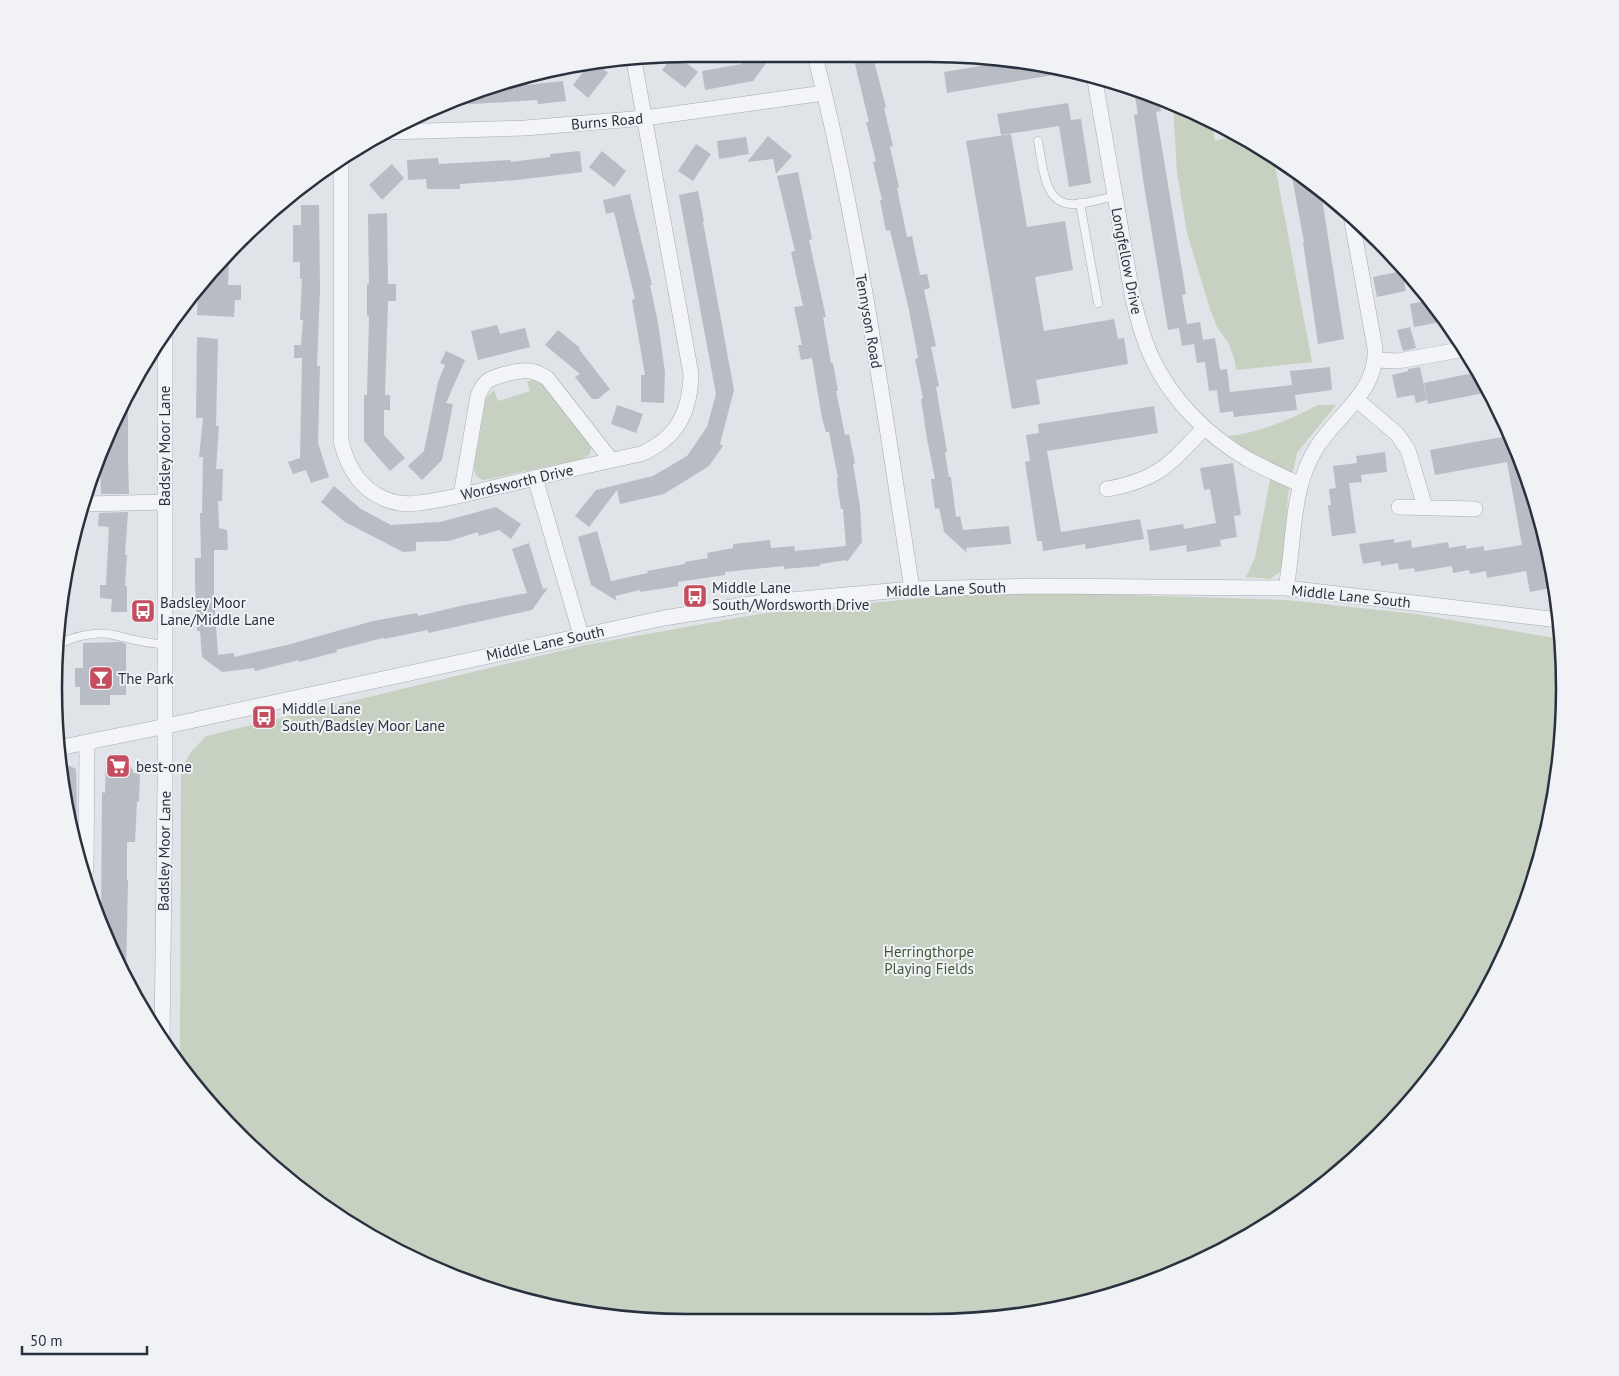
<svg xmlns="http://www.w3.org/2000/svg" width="1619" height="1376" font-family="'PT Sans',sans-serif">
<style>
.green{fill:#c6d1c2}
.building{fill:#b8bcc4}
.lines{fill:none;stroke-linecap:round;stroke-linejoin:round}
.service-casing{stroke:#a6aab2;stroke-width:9}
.minor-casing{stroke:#a6aab2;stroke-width:16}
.service{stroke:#f3f4f7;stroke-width:8}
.minor{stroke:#f3f4f7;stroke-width:15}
.labels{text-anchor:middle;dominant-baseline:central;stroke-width:4;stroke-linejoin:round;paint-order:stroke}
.street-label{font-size:15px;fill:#2a313e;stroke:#f0f2f6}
.poi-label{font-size:15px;fill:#2a313e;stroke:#f0f2f6;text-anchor:start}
.park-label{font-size:15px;fill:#3e5938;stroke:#f0f2f6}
.rim{fill:none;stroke:#2a313e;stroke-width:2.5}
</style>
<rect width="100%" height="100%" fill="#e0e3e8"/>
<!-- green -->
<path class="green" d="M1173,105L1211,119L1215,141L1239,135L1273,155L1312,362L1236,370L1234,358L1229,344L1217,327L1210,309L1187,233L1177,172Z
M535,380L544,384L587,440L591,448L590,454L582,459L484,480C476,478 475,475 474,467L486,398L494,390L498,401L530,391L527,381Z
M1318,405H1336L1297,453L1288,494L1285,547L1280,572L1270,579L1246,577L1255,558L1273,464L1251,453L1228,436C1260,433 1289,420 1318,405Z
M1036,592L1286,600L1416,614L1560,639L1565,688L1553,812L1517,931L1458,1041L1379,1137L1283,1216L1173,1274L1055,1310L931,1322L646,1321L484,1289L371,1237L240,1137L180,1063L181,769L191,752L206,736L585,645L766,613L933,597Z"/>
<!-- building -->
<path class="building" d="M676,55L698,72L685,88L662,70L673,56Z
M748,55H772L753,81L705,90L702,71L742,64Z
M853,56L873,57L886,107L884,108L893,146L890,147L899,187L897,188L907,237L912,236L920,275L927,274L930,288L924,290L936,346L931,347L939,386L936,387L947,452L945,453L949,477H951L956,517L960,516L963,530L1009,526L1011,544L966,548L967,553L943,531H944L939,508L935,509L931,479H935L927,439L921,399L923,398L915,359L918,358L909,310L890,230L886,231L880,200H882L873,162L876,161L866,122H869Z
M1017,60L1071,72L947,93L944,72Z
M599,65L608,73L588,98L573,85L587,67Z
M563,81L566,101L538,104L537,100L455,105V101L504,83L527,82V85Z
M1134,90L1159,100L1161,111L1156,112L1186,294L1182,295L1187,324L1200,322L1203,340L1215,338L1220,370L1227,369L1230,392L1292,385L1290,371L1330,367L1332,390L1295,395L1297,410L1234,417L1233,411L1220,413L1217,390L1209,391L1205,362L1197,363L1194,344L1182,346L1179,328L1168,330L1143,179L1134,115L1138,114Z
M1068,103L1071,120L1081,119L1091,183L1069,187L1059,126L1001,135L997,114Z
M1011,134L1027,227L1065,221L1073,270L1035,277L1044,331L1114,319L1118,339L1124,338L1128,364L1036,380L1040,404L1012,409L966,141Z
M768,136L792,156L776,174L773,159L747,162Z
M746,137L749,154L719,159L717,141Z
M696,144L711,154L693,181L678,171Z
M580,151L582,172L517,180L460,184V189H427L426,179L408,180L407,160L438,158L439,164L511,160V162L550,157V154Z
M602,151L626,171L614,187L589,167Z
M392,164L404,178L382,200L369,185Z
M1290,166L1321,192L1344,339L1318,344L1303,242H1304Z
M798,172L812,239L809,240L826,317H823L831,363H833L838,391H836L845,435L849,434L855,463L853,464L860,506L862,542L847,562V560L820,564V566L784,569V566L725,572V575L678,582V586L640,592V590L615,596L617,601L591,585L578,537L597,531L611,581L648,573L647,571L685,564V562L708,558L707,553L733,548V544L770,540L771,548L794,546L795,551L846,546L843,509H841L838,491L837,478H838L829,432H826L822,418L812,358L801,360L798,345H802L794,307L803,306L791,252L795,251L777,176Z
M698,191L704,221L703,222L734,390L720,444L723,446L709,466L664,494L620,504L617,490L589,527L575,516L596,490L653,476L687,456L707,427L716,394L679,195Z
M630,194L652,285H650L658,323L665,372L664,403L641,402V375H645L632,300L635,299L614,212L606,214L603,200Z
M301,205H319L320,290L317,366H320L318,443L329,477L311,483L306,470L293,474L288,462L300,458L302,358H294V345H301L303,320H300L302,279H300V262H293V225H301Z
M387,213L388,284H396V301H388L385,395H390V410H384V435L405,458L390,471L364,441V395H367L369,316H367V284H369L368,214Z
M229,258L228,285H241V300H235L234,317L197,315L198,293Z
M1402,271L1406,291L1377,297L1373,277Z
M1429,300L1446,321L1414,327L1410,304Z
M497,325L500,334L525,328L530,347L478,360L471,331Z
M1410,327L1416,348L1403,351L1397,330Z
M558,330L580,348L579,349L610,389L598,399H592L575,377L580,374L545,345Z
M197,337L218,339L216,426H219L216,469H223L222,501H218L219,528L227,530L228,550H214V596L218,655L234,653V657L287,645L373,621L417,613L418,616L460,606L527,593L512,549L529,543L543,589L548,588L532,610L428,633V630L384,639L383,638L336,650L337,652L299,662V660L255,671L254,668L222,672L202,657L200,631H197L195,583V558H201L200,513H202L203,457H199L203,418H196Z
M446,351L465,360L446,403L453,404L442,460L422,480L408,466L424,451L438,382L445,365L440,363Z
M1420,367L1427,400L1416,403L1414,395L1397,398L1392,375L1408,371V369Z
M1478,372L1486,387H1483L1484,393L1428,404L1424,383Z
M128,396V460L129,494H101L100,452L102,446Z
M617,405L643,414L636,433L611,424Z
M1154,406L1158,433L1047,451L1061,532L1140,519L1144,539L1086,549L1085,544L1043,551L1042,541H1037L1025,462L1030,461L1026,435L1039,433L1038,424Z
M1508,436L1510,444L1516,443L1517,446L1552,562L1555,587L1530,592L1526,571L1487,578L1486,571L1470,574L1469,570L1453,573L1452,566L1415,572L1414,568L1399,570L1398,563L1381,566L1380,561L1363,564L1359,544L1394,539V543L1411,540L1412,548L1448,542L1449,548L1466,545V549L1484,546V551L1522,545L1507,462L1435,475L1430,450Z
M1385,452L1387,472L1361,475L1362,482L1349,483L1356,533L1332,536L1328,505H1331L1329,489L1336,488L1333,466L1357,463L1356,456Z
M1233,463L1241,515L1234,516L1237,537L1220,540L1221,546L1187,552L1186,545L1150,551L1147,530L1183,524L1184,529L1216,523L1210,489L1204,490L1200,468Z
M334,486L361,509L391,525L440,522L496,507L521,524L511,539L499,530L479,536L478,532L449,541L416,542V551L403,552L345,522L321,502Z
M128,512L125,555H127L125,586H127V612H111L112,599L100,598V585H106L109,527L98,526L99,513Z
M121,642L126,644V695H110V705H80V687H75V668H83V643Z
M125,756L134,773H140L139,801L137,802L135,842H127V880H128L126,975L101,926L102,792L105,793L106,759Z
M70,766L76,769L77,818L72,819L59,771V769Z"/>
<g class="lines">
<defs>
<path id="service" d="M1038,141C1043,165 1043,207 1076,204C1089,203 1102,199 1115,196
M1080,203L1098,303
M59,644C76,636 95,631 114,635C131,639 147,644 165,644"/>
<path id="minor" d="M815,56C860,231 884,411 912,589
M1094,75L1133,299C1138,319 1143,339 1152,358C1171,400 1209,437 1249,460C1266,469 1284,477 1301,485
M389,132L525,128L645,118L824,93
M341,164V441C347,466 360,489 385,499C395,503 407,505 418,503C445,500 471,493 496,487C544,476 592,464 641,454C677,438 690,413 691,374L634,61
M1376,360L1398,361L1465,349
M1357,400L1397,434L1408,450L1425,507
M535,478L581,635
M1107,489C1158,480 1170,464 1204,428
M461,495L478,396C480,391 483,384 489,380C499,375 518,370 529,371C536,371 541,375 547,378L611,460
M86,504L164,502
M1399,507L1475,509
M1286,588C1295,541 1290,489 1317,447C1338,414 1378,391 1375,348L1351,216
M59,748C110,737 161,728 212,716L664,618L757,603L912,589L1035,586L1286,588L1559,620
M86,869L87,742
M162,1042L165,786V331"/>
</defs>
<!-- service casing -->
<use href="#service" class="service-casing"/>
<!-- minor casing -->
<use href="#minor" class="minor-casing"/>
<!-- service -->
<use href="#service" class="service"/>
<!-- minor -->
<use href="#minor" class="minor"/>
</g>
<!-- icons -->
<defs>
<symbol id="bus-square" viewBox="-11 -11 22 22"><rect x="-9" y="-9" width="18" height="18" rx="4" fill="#c44e5f" stroke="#f0f2f6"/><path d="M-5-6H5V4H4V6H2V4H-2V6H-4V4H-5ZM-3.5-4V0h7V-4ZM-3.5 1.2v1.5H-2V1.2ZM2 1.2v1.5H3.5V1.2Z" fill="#fff"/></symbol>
<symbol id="bar-square" viewBox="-11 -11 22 22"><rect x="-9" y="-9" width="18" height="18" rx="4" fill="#c44e5f" stroke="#f0f2f6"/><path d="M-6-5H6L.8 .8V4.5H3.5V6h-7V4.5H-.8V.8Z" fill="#fff"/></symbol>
<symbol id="supermarket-square" viewBox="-11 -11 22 22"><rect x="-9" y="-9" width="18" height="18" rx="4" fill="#c44e5f" stroke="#f0f2f6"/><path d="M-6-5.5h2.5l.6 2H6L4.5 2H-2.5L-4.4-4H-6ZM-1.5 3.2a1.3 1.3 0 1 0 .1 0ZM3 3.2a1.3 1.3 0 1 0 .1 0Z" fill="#fff"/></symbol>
</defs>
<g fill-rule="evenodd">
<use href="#bus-square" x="681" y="582" width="28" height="28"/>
<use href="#bus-square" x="129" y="597" width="28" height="28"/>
<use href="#bar-square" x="87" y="664" width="28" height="28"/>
<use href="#bus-square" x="250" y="703" width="28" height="28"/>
<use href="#supermarket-square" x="104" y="752" width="28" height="28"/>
</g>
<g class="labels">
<!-- street labels -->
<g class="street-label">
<text transform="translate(607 121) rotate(-5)">Burns Road</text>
<text transform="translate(1127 261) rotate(79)">Longfellow Drive</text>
<text transform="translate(869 321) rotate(80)">Tennyson Road</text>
<text transform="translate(164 446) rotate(-90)">Badsley Moor Lane</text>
<text transform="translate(517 482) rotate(-13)">Wordsworth Drive</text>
<text transform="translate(946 589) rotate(-2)">Middle Lane South</text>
<text transform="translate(1351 596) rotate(6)">Middle Lane South</text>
<text transform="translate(545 643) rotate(-12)">Middle Lane South</text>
<text transform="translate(164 851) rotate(-89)">Badsley Moor Lane</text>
</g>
<!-- poi labels -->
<g class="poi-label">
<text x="712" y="587">Middle Lane<tspan x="712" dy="17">South/Wordsworth Drive</tspan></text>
<text x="160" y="602">Badsley Moor<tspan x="160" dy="17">Lane/Middle Lane</tspan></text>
<text x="118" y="678">The Park</text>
<text x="282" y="708">Middle Lane<tspan x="282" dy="17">South/Badsley Moor Lane</tspan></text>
<text x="136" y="766">best-one</text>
</g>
<!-- park labels -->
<g class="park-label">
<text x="929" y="951">Herringthorpe<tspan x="929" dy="17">Playing Fields</tspan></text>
</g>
</g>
<!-- crop -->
<path d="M0 0H1619V1376H0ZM688 62H930A626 626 0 0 1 1556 688V688A626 626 0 0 1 930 1314H688A626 626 0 0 1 62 688V688A626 626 0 0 1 688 62Z" fill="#f0f2f6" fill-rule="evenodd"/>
<path class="rim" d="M688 62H930A626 626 0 0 1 1556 688V688A626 626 0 0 1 930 1314H688A626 626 0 0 1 62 688V688A626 626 0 0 1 688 62Z"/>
<!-- scale -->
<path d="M22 1346v8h125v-8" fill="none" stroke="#2a313e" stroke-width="2.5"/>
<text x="30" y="1346" font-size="15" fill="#2a313e" stroke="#f0f2f6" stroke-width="4" paint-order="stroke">50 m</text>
</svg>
